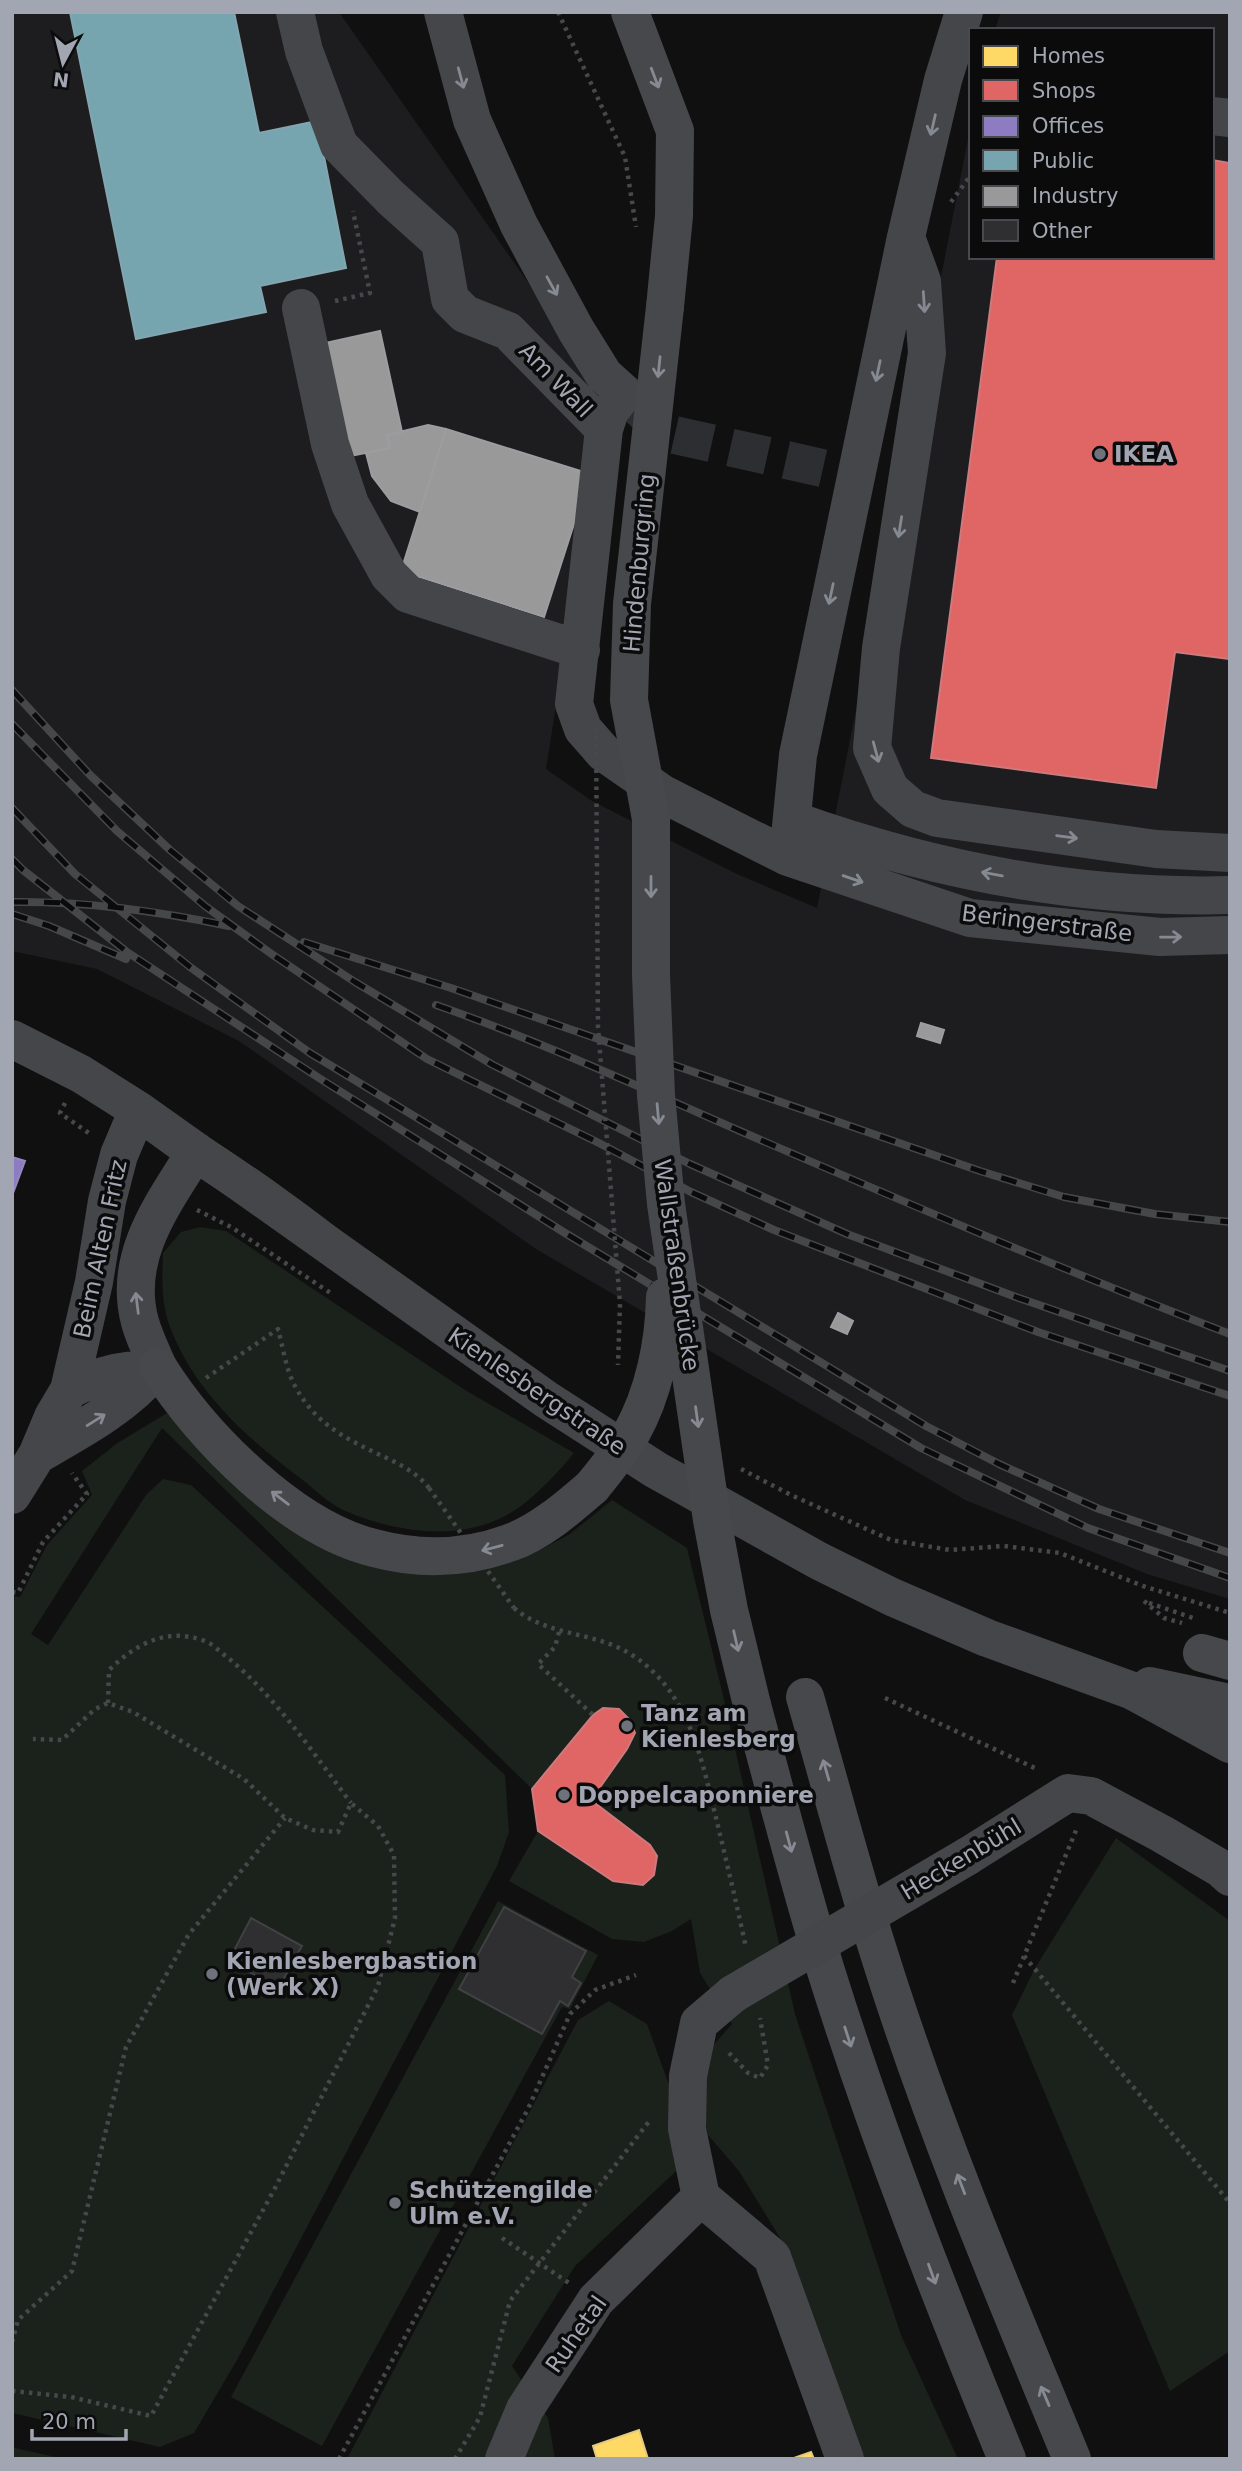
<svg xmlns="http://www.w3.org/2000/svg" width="1242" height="2471" font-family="'DejaVu Sans',sans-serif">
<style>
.built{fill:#1d1d1f}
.green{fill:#1b211b}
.homes{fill:#ffd966;stroke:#e3ca7d;stroke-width:2}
.shops{fill:#e06666;stroke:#cd797d;stroke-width:2}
.offices{fill:#8e7cc3;stroke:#9489be;stroke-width:2}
.public{fill:#76a5af;stroke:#83a5b0;stroke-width:2}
.industry{fill:#999;stroke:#9b9da0;stroke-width:2}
.building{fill:#2f2f31;stroke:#404144;stroke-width:2}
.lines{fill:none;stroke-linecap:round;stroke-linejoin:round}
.minor-tunnel{stroke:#2d2e31;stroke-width:38;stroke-dasharray:38 19;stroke-linecap:butt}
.path{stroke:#46484b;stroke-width:4.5;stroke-dasharray:3.5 5;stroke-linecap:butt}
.minor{stroke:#454649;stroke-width:38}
.highway{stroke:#47484b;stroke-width:38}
.tram{stroke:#454749;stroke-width:2}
.rail-casing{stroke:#454749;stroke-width:8}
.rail{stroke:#0b0b0c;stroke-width:5;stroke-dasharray:16;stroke-linecap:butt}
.path-bridge{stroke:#46484b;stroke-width:4.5;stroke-dasharray:3.5 5;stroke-linecap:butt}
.minor-bridge{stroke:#454649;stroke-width:38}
.highway-bridge{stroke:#47484b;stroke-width:38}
.oneway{stroke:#858992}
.oneway2{stroke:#868a93}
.poi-dot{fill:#6e727a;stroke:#0b0b0c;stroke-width:2.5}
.labels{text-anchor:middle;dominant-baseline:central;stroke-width:7;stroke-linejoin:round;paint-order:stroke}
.street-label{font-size:23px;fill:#a1a6b2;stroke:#0b0b0c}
.poi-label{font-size:23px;font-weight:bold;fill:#a1a6b2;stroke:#0b0b0c;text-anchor:start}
</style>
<rect width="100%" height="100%" fill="#101011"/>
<!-- built -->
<path class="built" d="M12,12H339L605,393L546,769L592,801L737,874L817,908L971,124V257H1212V30H995L1001,12H1230V1599L1147,1574L965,1500L536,1249L239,1041L97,969L12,951Z"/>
<!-- green -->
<path class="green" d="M200,1227L226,1231L465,1390L574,1453C557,1474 528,1505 503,1517C455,1542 390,1531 343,1510C329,1503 316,1491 304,1481C249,1440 195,1393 170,1327C161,1303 162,1278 163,1253L181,1232Z
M167,1413L230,1477L460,1573L534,1553L570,1534L612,1500L687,1548L722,1691L795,2014L901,2335L958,2459H865L791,2256L739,2171L708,2135L697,2087L702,2058L732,2024L700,1973L691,1919L672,1931L644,1942L612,1939L509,1881L538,1831L613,1881L643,1885L654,1875L656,1856L650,1845L591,1800L627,1749L635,1734L630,1720L619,1709L603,1708L593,1714L532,1789L162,1428L31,1634L48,1645L146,1495L163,1479L191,1485L505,1775L509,1832L497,1866L237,2360L194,2433L160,2447L12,2413V1596L20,1597L47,1545L92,1495L82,1471L116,1444Z
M1116,1838L1230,1921V2351L1170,2391L1012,2015L1035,1968Z
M498,1901L598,1955L570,2009L562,2007L322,2446L231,2397Z
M609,2001L647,2024L677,2107L689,2159L575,2266L512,2366L548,2418L555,2459H347L578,2020Z
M12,2447L19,2449L65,2459H12Z"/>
<!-- homes -->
<path class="homes" d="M639,2430L648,2459H597L593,2446Z
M811,2452L814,2459H794V2458Z"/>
<!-- shops -->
<path class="shops" d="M1212,160L1230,163V659L1175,652L1156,788L931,758L997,257H1212Z
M603,1708L619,1709L630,1720L635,1733L627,1749L591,1800L650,1845L657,1856L654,1875L643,1885L613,1881L538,1831L532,1789L593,1715Z"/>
<!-- offices -->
<path class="offices" d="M12,1157L25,1161L12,1196Z"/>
<!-- public -->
<path class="public" d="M70,12H234L259,133L317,121L346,268L260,286L266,312L136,339Z"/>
<!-- industry -->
<path class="industry" d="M380,331L402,432L387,435L390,448L345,457L321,344Z
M428,425L446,429L420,512L391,501L372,476L366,453L390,448L387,435Z
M446,429L590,474L544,617L401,571Z
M921,1023L944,1030L940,1043L917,1036Z
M838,1313L853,1321L847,1334L831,1327Z"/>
<!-- building -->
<path class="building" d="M504,1907L586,1951L572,1977L581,1983L568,2006L560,2001L542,2034L459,1989Z
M251,1918L302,1946L278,1989L229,1960Z"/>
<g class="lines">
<!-- minor-tunnel -->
<path class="minor-tunnel" d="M631,400L666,433L831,470"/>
<!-- path -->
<path class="path" d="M558,12L625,157L636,227
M951,202L971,175
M335,301L370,293L353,211
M65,1103L60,1113L90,1134
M197,1210L231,1227L332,1294
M206,1378L278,1329C283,1347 286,1370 295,1386C314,1421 340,1436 376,1453C395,1462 416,1471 429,1488
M741,1469L791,1495L891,1540L950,1550L1004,1546L1060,1553L1143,1586L1230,1613
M12,1592L18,1593L43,1542L87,1494L72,1473
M1144,1601L1164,1618L1182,1623
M1149,1603L1193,1618
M514,1608C548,1637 595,1631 632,1655C690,1692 702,1761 717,1822C727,1864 737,1905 746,1948
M559,1632L555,1647L538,1664L593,1715
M885,1698L1039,1770
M108,1703L109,1670C137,1643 167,1627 205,1641C213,1644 220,1652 227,1657C276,1697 313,1753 351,1803
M1024,1956L1230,2203
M1013,1983L1077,1828
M729,2053L748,2073L760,2078L768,2065L760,2018
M502,2238L569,2283
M12,2342L18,2320L72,2271L126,2047L189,1934L285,1818
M12,2391L71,2397L151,2416L275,2188L378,1986L395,1918L394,1855L378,1826L351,1803L338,1832L313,1830L285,1818L244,1779L133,1712L108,1703L95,1709L62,1740L33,1739
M339,2459L528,2109L570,2014L595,1990L636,1975
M455,2459L480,2417L510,2301L651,2119"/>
<!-- minor -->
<path class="minor" d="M295,12L304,51L339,145L391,198L440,242L450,299L465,314L508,331L604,429
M443,12L472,120L519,225L576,330L604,375L624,393L610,411L604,429L574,704L583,729L604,753L663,794L788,857L970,918L1160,937L1230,935
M1212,116L1230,118
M906,237L922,281L927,353L881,648L872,748L890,789L913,809L937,818L1156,849L1230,853
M301,308L330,444L350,504L389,575L408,594L581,650
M792,820C932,870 1081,899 1230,895
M788,857L798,755L906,237L943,80L964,12
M12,1039L81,1074L138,1110L547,1400L656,1470L819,1561L892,1597L987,1638L1133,1691L1230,1744
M158,1367C152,1353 144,1337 140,1322C122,1256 164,1203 196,1151
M69,1390C102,1373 122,1371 158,1367
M37,1455C81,1430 126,1406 158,1367
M12,1495L37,1455L53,1417L69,1390L94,1282L107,1201L119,1155L138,1110
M1150,1686L1230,1703
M968,1856L1068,1793L1091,1796L1162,1834L1220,1868L1230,1877
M733,1994L699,2023L688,2076L687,2129L701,2197L772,2257L845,2459
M504,2459L525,2409L596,2300L701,2197"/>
<!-- highway -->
<path class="highway" d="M630,12L675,131L674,216L665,307
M158,1367C202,1437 292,1528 374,1548C419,1560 465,1559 509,1543C539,1533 569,1507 592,1487
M1202,1653L1230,1661
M805,1697C829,1780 851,1865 877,1947C931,2121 1002,2290 1072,2459
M752,1705C776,1794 799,1883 826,1971C878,2137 941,2298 1007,2459"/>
<!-- tram -->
<path class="tram" d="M12,1027C109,1076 202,1130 290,1194C363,1246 430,1306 502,1359C670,1481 857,1585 1054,1654C1112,1675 1170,1694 1230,1706
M12,1049L74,1087L186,1168L395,1305L597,1443L713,1513L855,1589L921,1619L1019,1660L1169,1709"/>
<defs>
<path id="rail" d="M12,690L90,775L170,850L238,906L355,982L493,1065L690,1164L847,1234L1016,1297L1230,1371
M12,724L117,831L205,906L273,955L427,1059L599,1143L691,1192L774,1230L1038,1332L1230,1396
M12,808L75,874L190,967L310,1053L926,1426L999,1464L1099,1509L1230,1553
M12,859L23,870L127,952L319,1078L565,1233L921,1448L1088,1528L1230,1578
M12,902C85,901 158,911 229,926
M12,914L49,926L126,959
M304,942L451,988L980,1171L1064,1197L1155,1214L1230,1222
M436,1005C540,1041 639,1087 740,1131C902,1201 1065,1271 1230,1334"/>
</defs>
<!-- rail casing -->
<use href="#rail" class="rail-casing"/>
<!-- rail -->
<use href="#rail" class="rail"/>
<!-- path-bridge -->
<path class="path-bridge" d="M596,727L598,1027L620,1304L618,1365
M429,1488L514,1608"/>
<!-- minor-bridge -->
<path class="minor-bridge" d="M733,1994L968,1856"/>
<!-- highway-bridge -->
<path class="highway-bridge" d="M665,307L632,604L629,700L651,819V975L656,1095L666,1204L712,1520L729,1610L752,1705
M592,1487C606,1470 620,1453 631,1434C654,1393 664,1343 665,1297"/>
</g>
<!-- one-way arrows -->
<defs><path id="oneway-shaft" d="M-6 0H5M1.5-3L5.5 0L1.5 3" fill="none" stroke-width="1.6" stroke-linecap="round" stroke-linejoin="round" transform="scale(1.75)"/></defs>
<g class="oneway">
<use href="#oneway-shaft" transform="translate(461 78) rotate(75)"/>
<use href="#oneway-shaft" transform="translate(933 125) rotate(103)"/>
<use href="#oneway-shaft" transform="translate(552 286) rotate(61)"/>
<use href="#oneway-shaft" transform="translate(924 302) rotate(86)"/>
<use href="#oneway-shaft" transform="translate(878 371) rotate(102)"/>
<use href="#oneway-shaft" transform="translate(900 527) rotate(99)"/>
<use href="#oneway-shaft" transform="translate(831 594) rotate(102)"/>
<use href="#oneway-shaft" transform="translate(876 752) rotate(75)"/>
<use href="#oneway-shaft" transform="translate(1067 837) rotate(8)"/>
<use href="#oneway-shaft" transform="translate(992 874) rotate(-170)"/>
<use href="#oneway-shaft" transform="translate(853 879) rotate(19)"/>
<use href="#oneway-shaft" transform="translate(1171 937) rotate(-1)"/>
<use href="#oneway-shaft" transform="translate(137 1303) rotate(-97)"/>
<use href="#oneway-shaft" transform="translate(96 1420) rotate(-32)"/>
</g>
<g class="oneway2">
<use href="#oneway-shaft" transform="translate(655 78) rotate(69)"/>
<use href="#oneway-shaft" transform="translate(659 367) rotate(96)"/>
<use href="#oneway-shaft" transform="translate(651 887) rotate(90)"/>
<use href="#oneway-shaft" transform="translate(658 1114) rotate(85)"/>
<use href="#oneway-shaft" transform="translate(697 1417) rotate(82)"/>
<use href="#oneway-shaft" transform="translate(280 1498) rotate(-143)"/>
<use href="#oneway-shaft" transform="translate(492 1548) rotate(165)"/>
<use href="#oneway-shaft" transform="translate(736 1641) rotate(77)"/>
<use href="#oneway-shaft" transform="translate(826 1770) rotate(-106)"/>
<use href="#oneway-shaft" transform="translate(789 1842) rotate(75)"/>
<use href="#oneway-shaft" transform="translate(848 2037) rotate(72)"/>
<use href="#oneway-shaft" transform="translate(961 2184) rotate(-111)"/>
<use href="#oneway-shaft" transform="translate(932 2274) rotate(70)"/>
<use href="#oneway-shaft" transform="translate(1045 2396) rotate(-113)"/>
</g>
<!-- markers -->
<g class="poi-dot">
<circle cx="1100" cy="454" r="7"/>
<circle cx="627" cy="1726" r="7"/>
<circle cx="564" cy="1795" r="7"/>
<circle cx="212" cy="1974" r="7"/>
<circle cx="395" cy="2203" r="7"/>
</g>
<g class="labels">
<!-- street labels -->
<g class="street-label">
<text transform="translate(556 380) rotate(46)">Am Wall</text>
<text transform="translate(639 563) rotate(-85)">Hindenburgring</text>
<text transform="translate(1047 923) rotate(7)">Beringerstraße</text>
<text transform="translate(100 1249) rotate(-78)">Beim Alten Fritz</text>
<text transform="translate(677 1265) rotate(82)">Wallstraßenbrücke</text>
<text transform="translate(537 1391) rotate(34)">Kienlesbergstraße</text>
<text transform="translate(961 1859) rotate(-31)">Heckenbühl</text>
<text transform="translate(576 2334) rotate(-55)">Ruhetal</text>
</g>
<!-- poi labels -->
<g class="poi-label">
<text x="1114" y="454">IKEA</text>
<text x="641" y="1713">Tanz am<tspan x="641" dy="26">Kienlesberg</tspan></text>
<text x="578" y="1795">Doppelcaponniere</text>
<text x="226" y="1961">Kienlesbergbastion<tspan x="226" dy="26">(Werk X)</tspan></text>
<text x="409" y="2190">Schützengilde<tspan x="409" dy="26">Ulm e.V.</tspan></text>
</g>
</g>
<!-- border -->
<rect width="1242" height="2471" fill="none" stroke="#a1a6b2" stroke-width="28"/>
<!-- legend -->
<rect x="969" y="28" width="245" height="231" fill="#0b0b0c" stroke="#47494e" stroke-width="2"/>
<rect x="983" y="46" width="35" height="21" fill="#ffd966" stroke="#47494e" stroke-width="2"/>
<text x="1032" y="63" font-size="21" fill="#a1a6b2">Homes</text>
<rect x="983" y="80" width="35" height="21" fill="#e06666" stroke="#47494e" stroke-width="2"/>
<text x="1032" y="98" font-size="21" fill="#a1a6b2">Shops</text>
<rect x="983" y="116" width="35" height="21" fill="#8e7cc3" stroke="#47494e" stroke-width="2"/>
<text x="1032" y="133" font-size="21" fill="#a1a6b2">Offices</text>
<rect x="983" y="150" width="35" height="21" fill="#76a5af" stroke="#47494e" stroke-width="2"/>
<text x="1032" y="168" font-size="21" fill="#a1a6b2">Public</text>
<rect x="983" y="186" width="35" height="21" fill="#999999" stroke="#47494e" stroke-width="2"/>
<text x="1032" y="203" font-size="21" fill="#a1a6b2">Industry</text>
<rect x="983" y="220" width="35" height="21" fill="#2f2f31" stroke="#47494e" stroke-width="2"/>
<text x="1032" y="238" font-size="21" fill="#a1a6b2">Other</text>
<!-- north arrow -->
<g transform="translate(63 63) rotate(187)" stroke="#0b0b0c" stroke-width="5" paint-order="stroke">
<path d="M0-5L12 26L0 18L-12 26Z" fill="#a1a6b2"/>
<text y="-10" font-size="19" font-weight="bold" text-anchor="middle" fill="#a1a6b2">N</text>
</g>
<!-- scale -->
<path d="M32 2429v10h94v-10" fill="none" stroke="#a1a6b2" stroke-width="3.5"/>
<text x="42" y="2429" font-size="21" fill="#a1a6b2" stroke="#0b0b0c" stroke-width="5" paint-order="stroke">20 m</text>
</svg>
